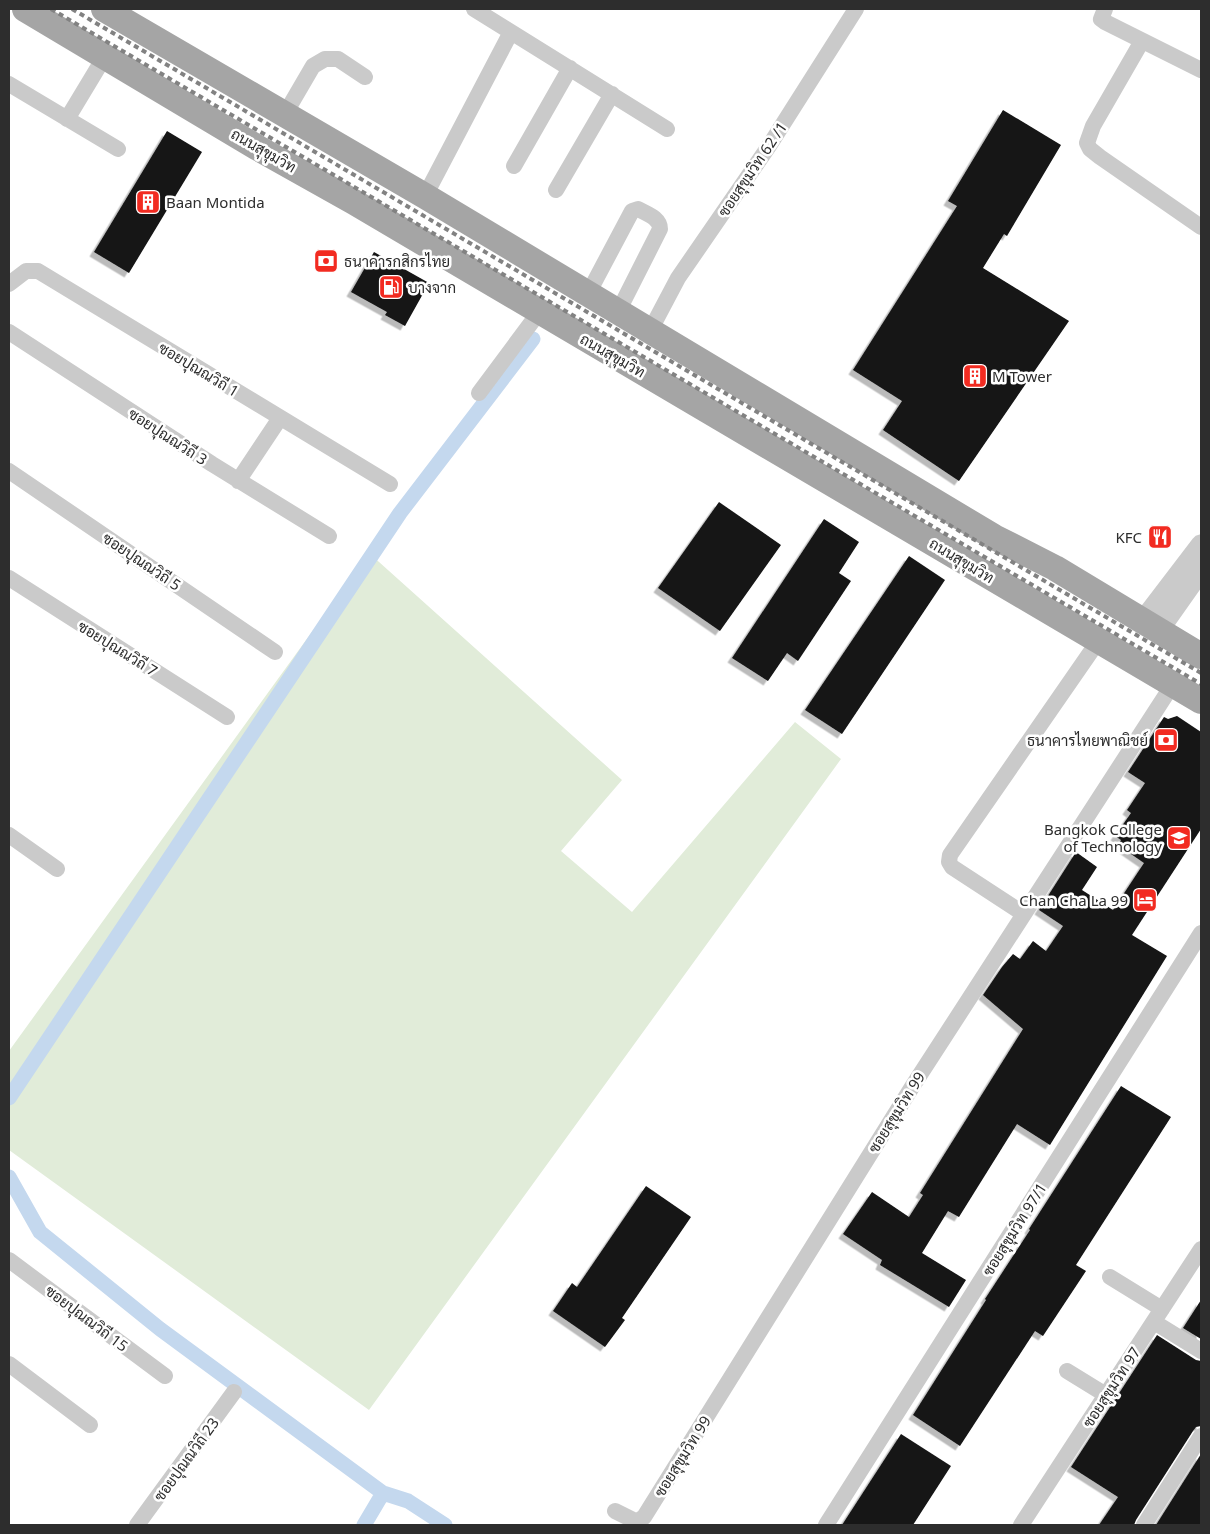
<svg xmlns="http://www.w3.org/2000/svg" width="1210" height="1534" font-family="'Noto Sans',Sarabun,sans-serif">
<style>
.green{fill:#e1ecd9}
.lines{fill:none;stroke-linecap:round;stroke-linejoin:round}
.canal{stroke:#c4d8ee;stroke-width:15}
.building{fill:#141414;filter:url(#shadow)}
.minor{stroke:#cacaca;stroke-width:16}
.tertiary{stroke:#cacaca;stroke-width:21}
.primary{stroke:#a5a5a5;stroke-width:26}
.rail{stroke:#828282;stroke-width:4;stroke-dasharray:5 4;stroke-linecap:butt}
.labels{text-anchor:middle;dominant-baseline:central;stroke-width:5;stroke-linejoin:round;paint-order:stroke}
.street-label{font-size:15px;fill:#2d2d2d;stroke:#fff}
.poi-label{font-size:15px;fill:#2d2d2d;stroke:#fff;text-anchor:start}
</style>
<defs>
<filter id="shadow"><feDropShadow dx="-4.5" dy="4.5" stdDeviation="0" flood-color="#0004"/></filter>
</defs>
<rect width="100%" height="100%" fill="#fff"/>
<!-- green -->
<path class="green" d="M369,553L622,780L561,851L632,912L795,722L841,759L369,1410L9,1150V1051Z"/>
<g class="lines">
<!-- canal -->
<path class="canal" d="M9,1098L400,513L533,339
M9,1177L40,1232L160,1329L383,1493L408,1501L445,1525
M364,1525L383,1493"/>
</g>
<!-- building -->
<path class="building" d="M1003,110L1061,145L1007,236L1004,234L983,268L1069,321L959,481L883,430L902,401L853,370L957,206L948,201Z
M167,131L202,152L129,273L94,252Z
M374,252L429,283L405,326L385,315L387,312L351,292Z
M719,502L781,545L720,631L658,588Z
M824,519L859,542L839,573L851,581L798,661L787,653L768,681L732,658Z
M909,556L945,580L842,734L805,710Z
M1177,716L1201,732V829L1132,935L1167,956L1050,1145L1017,1124L959,1217L948,1211L922,1253L966,1280L949,1307L880,1265L882,1260L843,1234L872,1192L909,1217L923,1195L920,1193L1023,1029L983,995L1002,967L1013,954L1020,959L1033,941L1046,951L1063,926L1039,910L1076,852L1097,867L1082,890L1113,910L1144,863L1118,845L1121,840L1115,836L1131,813L1127,810L1145,783L1128,772L1164,717L1168,719Z
M1121,1086L1171,1117L1076,1265L1086,1271L1043,1336L1035,1331L960,1446L913,1415L986,1300L985,1299L1030,1230L1029,1229Z
M646,1186L691,1217L622,1318L625,1320L605,1347L553,1311L572,1283L577,1287Z
M1201,1300V1339L1183,1328Z
M1157,1335L1196,1360L1201,1361V1426L1196,1427L1193,1431L1136,1520L1134,1525H1099L1118,1497L1071,1467Z
M901,1434L951,1466L913,1525H842Z
M1201,1454V1525H1156Z"/>
<g class="lines">
<!-- minor -->
<path class="minor" d="M474,9L667,129
M1105,9L1101,19L1105,22L1201,70
M1142,41L1093,126L1087,143L1090,149L1100,157L1201,227
M9,84L118,149
M285,114L313,66L325,59H338L365,77
M67,119L105,56
M514,166L570,68
M556,190L612,94
M425,196L511,32
M9,284L26,271H38L390,484
M588,294L632,211L638,209C647,214 660,218 660,229L618,312
M650,331L678,278L769,146L856,9
M9,332L212,464L329,536
M479,393L540,311
M9,471L275,652
M238,481L280,418
M9,578L227,717
M9,835L57,869
M1024,914L952,867L949,862L950,855L1099,640
M9,1260L165,1376
M1110,1277L1162,1309
M1154,1322L1201,1351
M9,1364L90,1425
M1067,1371L1106,1395
M615,1511L635,1521H638L644,1517L912,1087L1173,684
M137,1525L234,1392
M826,1525L1201,933
M1021,1525L1201,1249
M1144,1525L1201,1436"/>
<!-- tertiary -->
<path class="tertiary" d="M1143,621L1201,545
M1158,631L1201,570"/>
<!-- primary -->
<path class="primary" d="M25,9L258,148L354,202L1201,701
M104,9L425,196L994,537L1055,568L1201,656"/>
<!-- rail -->
<path class="rail" d="M51,9L1201,684
M72,9L1201,673"/>
</g>
<!-- icons -->
<defs>
<symbol id="building-square" viewBox="-11 -11 22 22"><rect x="-9" y="-9" width="18" height="18" rx="4" fill="#f22b21" stroke="#fff"/><path d="M-4-6H4V6H1V3H-1V6H-4ZM-2.5-4.3h1.7v1.8h-1.7ZM.8-4.3h1.7v1.8H.8ZM-2.5-1h1.7V.8h-1.7ZM.8-1h1.7V.8H.8Z" fill="#fff"/></symbol>
<symbol id="bank-square" viewBox="-11 -11 22 22"><rect x="-9" y="-9" width="18" height="18" rx="4" fill="#f22b21" stroke="#fff"/><path d="M-6-4H6V4H-6ZM0-2.3a2.3 2.3 0 1 0 0 4.6a2.3 2.3 0 1 0 0-4.6Z" fill="#fff"/></symbol>
<symbol id="fuel-square" viewBox="-11 -11 22 22"><rect x="-9" y="-9" width="18" height="18" rx="4" fill="#f22b21" stroke="#fff"/><path d="M-5.5-6h7V0h2V4h1.3V-2.5L3-4.5l.8-.8L6-3V5H2.5V1h-1V6h-7ZM-4.2-4.7v3.2H.2V-4.7Z" fill="#fff"/></symbol>
<symbol id="restaurant-square" viewBox="-11 -11 22 22"><rect x="-9" y="-9" width="18" height="18" rx="4" fill="#f22b21" stroke="#fff"/><path d="M-5-6h1v4h1v-4h1v4h1v-4h1v5L-1.5 .5V6h-2V.5L-5-1ZM5-6V6H3V1.5H1.5Q1.5-4 5-6Z" fill="#fff"/></symbol>
<symbol id="university-square" viewBox="-11 -11 22 22"><rect x="-9" y="-9" width="18" height="18" rx="4" fill="#f22b21" stroke="#fff"/><path d="M0-5L7-2L0 1L-7-2ZM-4 1L0 2.5L4 1V4Q0 6-4 4Z" fill="#fff"/></symbol>
<symbol id="hotel-square" viewBox="-11 -11 22 22"><rect x="-9" y="-9" width="18" height="18" rx="4" fill="#f22b21" stroke="#fff"/><path d="M-6-4.5h1.5V1H6V5H4.5V3h-9V5H-6ZM-4 0a1.8 1.8 0 1 1 3.6 0ZM.5 0V-2.5h3Q6-2.5 6 0Z" fill="#fff"/></symbol>
</defs>
<g fill-rule="evenodd">
<use href="#building-square" x="134" y="188" width="28" height="28"/>
<use href="#bank-square" x="312" y="247" width="28" height="28"/>
<use href="#fuel-square" x="377" y="273" width="28" height="28"/>
<use href="#building-square" x="961" y="362" width="28" height="28"/>
<use href="#restaurant-square" x="1146" y="523" width="28" height="28"/>
<use href="#bank-square" x="1152" y="726" width="28" height="28"/>
<use href="#university-square" x="1165" y="824" width="28" height="28"/>
<use href="#hotel-square" x="1131" y="886" width="28" height="28"/>
</g>
<g class="labels">
<!-- street labels -->
<g class="street-label">
<text transform="translate(264 150) rotate(30)">ถนนสุขุมวิท</text>
<text transform="translate(752 169) rotate(-56)">ซอยสุขุมวิท 62 /1</text>
<text transform="translate(613 355) rotate(30)">ถนนสุขุมวิท</text>
<text transform="translate(199 369) rotate(31)">ซอยปุณณวิถี 1</text>
<text transform="translate(168 436) rotate(33)">ซอยปุณณวิถี 3</text>
<text transform="translate(962 560) rotate(31)">ถนนสุขุมวิท</text>
<text transform="translate(142 561) rotate(34)">ซอยปุณณวิถี 5</text>
<text transform="translate(118 648) rotate(32)">ซอยปุณณวิถี 7</text>
<text transform="translate(896 1112) rotate(-58)">ซอยสุขุมวิท 99</text>
<text transform="translate(1014 1229) rotate(-58)">ซอยสุขุมวิท 97/1</text>
<text transform="translate(87 1318) rotate(37)">ซอยปุณณวิถี 15</text>
<text transform="translate(1111 1387) rotate(-57)">ซอยสุขุมวิท 97</text>
<text transform="translate(682 1456) rotate(-58)">ซอยสุขุมวิท 99</text>
<text transform="translate(186 1459) rotate(-54)">ซอยปุณณวิถี 23</text>
</g>
<!-- poi labels -->
<g class="poi-label">
<text x="166" y="202">Baan Montida</text>
<text x="344" y="261">ธนาคารกสิกรไทย</text>
<text x="408" y="287">บางจาก</text>
<text x="992" y="376">M Tower</text>
<text x="1142" y="537" text-anchor="end">KFC</text>
<text x="1148" y="740" text-anchor="end">ธนาคารไทยพาณิชย์</text>
<text x="1162" y="829" text-anchor="end">Bangkok College<tspan x="1162" dy="17">of Technology</tspan></text>
<text x="1128" y="900" text-anchor="end">Chan Cha La 99</text>
</g>
</g>
<!-- border -->
<rect width="1210" height="1534" fill="none" stroke="#2d2d2d" stroke-width="20"/>
</svg>
